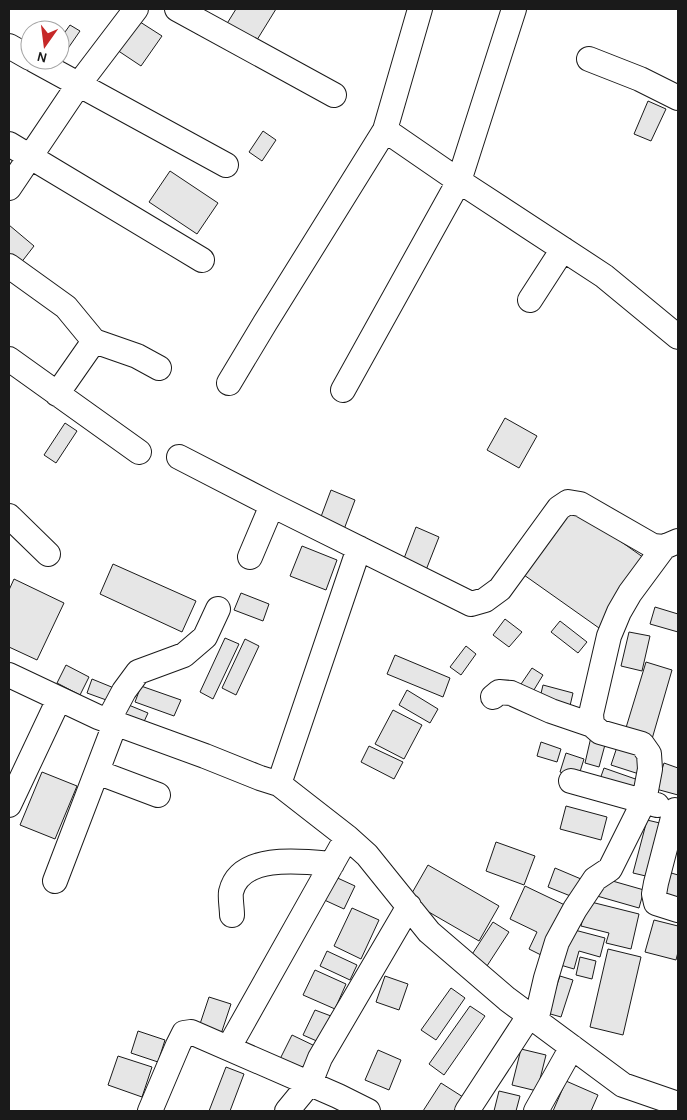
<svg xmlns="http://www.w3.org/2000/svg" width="687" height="1120" font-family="Karla,sans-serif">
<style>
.building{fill:#e6e6e6;stroke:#1a1a1a}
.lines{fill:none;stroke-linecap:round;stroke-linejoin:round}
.minor-casing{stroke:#1a1a1a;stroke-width:26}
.minor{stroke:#fff;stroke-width:24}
</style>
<rect width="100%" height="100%" fill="#fff"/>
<!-- building -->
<path class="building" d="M236,9H276L252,48L223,30Z
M137,20L162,36L141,66L117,50Z
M70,25L80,31L62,57L60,56V39Z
M648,101L666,109L651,141L634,134Z
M263,131L276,140L262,161L249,152Z
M170,171L218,203L197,234L149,202Z
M9,225L34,246L17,268L9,261Z
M505,418L537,436L519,468L487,450Z
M65,423L77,431L56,463L44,455Z
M331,490L355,500L343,532L319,522Z
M572,507L647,560L599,628L524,575Z
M416,527L439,537L426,570L403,561Z
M302,546L337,560L326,590L290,576Z
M113,564L196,601L182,632L100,594Z
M14,579L64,603L37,660L9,647V590Z
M241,593L269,604L263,621L234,610Z
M655,607L678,614V632L650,624Z
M505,619L522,632L509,647L493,635Z
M560,621L587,642L578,653L551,632Z
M629,632L650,636L642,671L621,666Z
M225,638L239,644L213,699L200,692Z
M245,639L259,646L236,695L222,688Z
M466,646L476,654L461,675L450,667Z
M395,655L450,678L443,697L387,674Z
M646,662L672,670L652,739L625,731Z
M66,665L89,677L80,695L57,683Z
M532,668L543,675L529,698L517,690Z
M92,679L114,688L109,701L87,693Z
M543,685L573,693L569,710L539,702Z
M141,686L181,700L174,716L135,702Z
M407,690L438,709L430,723L399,705Z
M119,701L148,713L142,726L114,714Z
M393,710L422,725L404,759L375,744Z
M591,737L606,741L599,767L585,763Z
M541,742L561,749L557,762L537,756Z
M369,746L403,762L394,779L361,762Z
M617,747L645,756L639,774L611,765Z
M566,753L584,759L578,778L560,772Z
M664,763L678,768V795L656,789Z
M604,768L644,782L640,796L599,782Z
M42,772L77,786L55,839L20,825Z
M566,806L607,817L601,840L560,829Z
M647,820L664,824L650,877L633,873Z
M496,842L535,856L524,885L486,871Z
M428,865L499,906L479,941L408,900Z
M555,868L581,879L573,897L548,887Z
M668,872L678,875V904L661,900Z
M331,875L355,886L344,909L320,898Z
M602,878L644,890L639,908L597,896Z
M525,886L569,907L545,957L529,949L537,932L510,919Z
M587,901L639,914L631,949L606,943L609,933L581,926Z
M352,908L379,920L361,959L334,946Z
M654,920L678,926V952L676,960L645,952Z
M493,922L509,932L485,969L469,959Z
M567,928L605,938L600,957L579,951L574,969L557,964Z
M608,949L641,957L623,1035L590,1027Z
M327,951L357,965L350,980L320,966Z
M580,957L596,961L592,979L576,975Z
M315,970L346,984L335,1009L303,995Z
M385,976L408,984L399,1010L376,1002Z
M560,976L573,980L561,1017L547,1013Z
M451,988L465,998L436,1040L421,1030Z
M209,997L231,1004L221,1034L199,1027Z
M470,1006L485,1016L444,1075L429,1064Z
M315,1010L331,1016L319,1042L303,1035Z
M138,1031L165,1040L158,1062L131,1053Z
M292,1035L317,1047L304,1073L279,1061Z
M521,1049L546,1055L537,1091L512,1085Z
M378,1050L401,1060L389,1090L365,1080Z
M118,1056L152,1067L142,1097L108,1085Z
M226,1067L244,1074L230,1111H209Z
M566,1081L598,1095L591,1111H553Z
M441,1083L463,1097L454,1111H423Z
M499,1091L520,1096L516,1111H494Z"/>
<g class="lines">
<defs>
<path id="minor" d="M177,9L334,95
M9,46L30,58
M589,59L640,79L678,98
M34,60L226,165
M385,130L459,181L604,276L678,337
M9,144L202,260
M9,188L79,84L136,9
M9,266L66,307L94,341L137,356L159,368
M530,300L563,249
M9,359L139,452
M229,383L265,323L385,130L420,9
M343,390L459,181L514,9
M57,394L94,341
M179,457L272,505L471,604L485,600L500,589L559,508L568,502L580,504L653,546L664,547L678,541
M9,516L48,554
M250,557L272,505
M9,675L98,717L205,756L260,778L279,784L347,837L367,855L429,932L507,999L623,1085L678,1104
M493,697L499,692L511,693L551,711L592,725
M108,721L124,691L138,672L184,655L205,637L218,609
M97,772L158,795
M571,781L657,805
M279,784L359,548
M9,805L59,699
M675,810L656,883L654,894L656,903L678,910
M55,881L115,724
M232,915C232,908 230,898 231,892C240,853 302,861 332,864
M536,1021L546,978L557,942L575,909L595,879L610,869L644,801L650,769L649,754L642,744L600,732L592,725L591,714L609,636L619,612L630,593L664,547
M229,1047L347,837
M150,1111L178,1045L184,1033L191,1032L338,1096L368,1111
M287,1111L310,1083L320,1058L409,906
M467,1111L529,1016
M536,1111L572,1047"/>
</defs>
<!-- minor casing -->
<use href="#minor" class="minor-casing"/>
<!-- minor -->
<use href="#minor" class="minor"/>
</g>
<!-- border -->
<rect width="687" height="1120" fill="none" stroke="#1a1a1a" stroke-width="20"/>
<!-- north arrow -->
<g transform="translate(45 45) rotate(194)"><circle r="24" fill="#ffffff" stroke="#a3a3a3"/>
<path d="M0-4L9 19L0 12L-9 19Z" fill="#c62828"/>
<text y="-8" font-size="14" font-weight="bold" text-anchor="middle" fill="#1a1a1a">N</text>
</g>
</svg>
